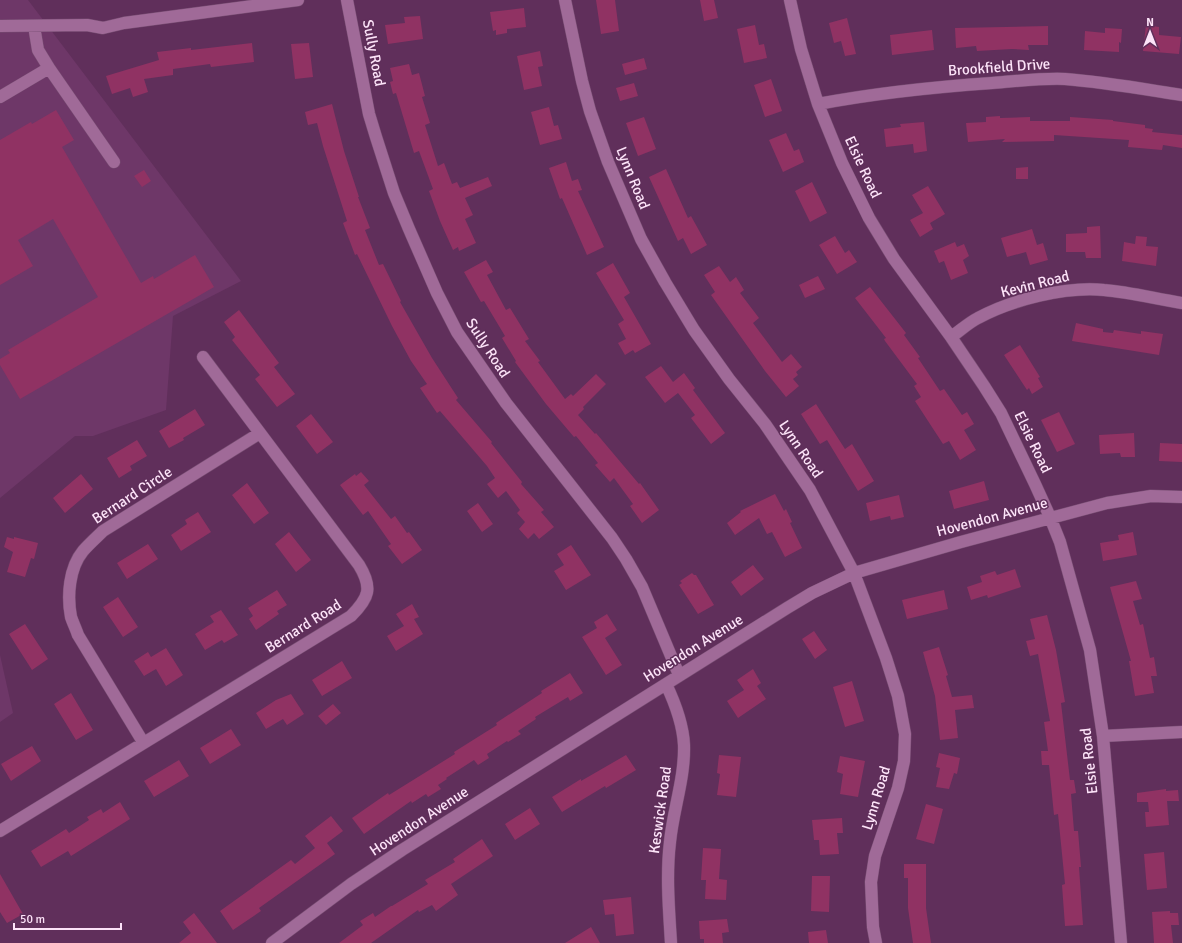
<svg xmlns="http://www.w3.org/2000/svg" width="1182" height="943" font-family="Signika,sans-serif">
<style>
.built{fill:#6e3768}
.building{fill:#903263}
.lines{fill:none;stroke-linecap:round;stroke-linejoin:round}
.minor-casing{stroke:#784e73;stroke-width:13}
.minor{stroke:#a06a98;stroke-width:12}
.labels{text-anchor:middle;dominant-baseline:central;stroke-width:3;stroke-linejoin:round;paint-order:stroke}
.street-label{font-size:15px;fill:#fce3f8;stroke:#602f5b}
</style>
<rect width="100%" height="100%" fill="#602f5b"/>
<!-- built -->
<path class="built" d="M0,0H28L241,281L173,316L166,410L93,436H75L0,498Z
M0,655L13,713L0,722Z"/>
<!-- building -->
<path class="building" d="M596,0H615L619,31L601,34Z
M700,0H714L718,18L704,21Z
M524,8L526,27L507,29V33L496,35V30L493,31L490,12Z
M420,16L423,39L388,44L385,25L405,23L404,17Z
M847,18L856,54L845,56L841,41L834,43L829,23Z
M755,25L759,45L764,44L767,58L744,63L737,29Z
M1146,25L1159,27V35L1181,37L1179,54L1143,51Z
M1048,26V45H1028L1029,50L1012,49L977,51L976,46L956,48L955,28Z
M1105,28L1122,29L1121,43L1119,42V52L1084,50L1085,31L1105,33Z
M932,30L934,50L892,55L890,35Z
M252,43L254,62L211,67L210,64L173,69V75L144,79L148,92L133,97L130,88L112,94L106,76L159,60L157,52L191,48V50Z
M309,43L313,77L295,79L291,44Z
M540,51L543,66L538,67L542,86L524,90L517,56Z
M644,58L647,69L625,75L622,64Z
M409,64L412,75L419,73L425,96L422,97L430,123L425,125L438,166L444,163L452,184L457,182L460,188L488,177L492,186L465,198L473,215L465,219L476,243L459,251L458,247L453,250L440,221L429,191L433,189L419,151L414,153L396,93L393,94L390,82L393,81L390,68Z
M771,79L782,111L765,117L754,85Z
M634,83L638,96L620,101L616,88Z
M332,104L344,151L359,197H358L370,228L365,230L379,265L383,264L401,301L400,302L432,358L458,398L456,400L492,442L491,443L522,482L521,484L544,510L541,512L554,527L539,539L534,533L528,539L519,529L525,522L517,513L520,510L506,491L498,498L487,484L495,478L487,466L440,411L437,413L420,388L427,384L411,361L392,326L357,254L355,255L343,223L347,221L323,146L317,123L308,125L305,112Z
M549,107L554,126L558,125L562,139L540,145L531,112Z
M56,110L74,140L62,147L141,283L153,276L154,279L195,255L214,287L20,399L0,365V359L10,353L8,350L98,297L53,219L18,240L33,266L0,285V140L31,122L32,124Z
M1000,116V118L1030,117V121H1070V117L1113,120V121L1145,125V128L1153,129L1152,132L1182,135V148L1163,145L1162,150L1128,147L1129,140L1054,135V141L1002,142L1005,139L968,142L966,123L986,122V117Z
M644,117L656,149L638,156L626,123Z
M924,122L927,151L914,153L913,144L886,147L884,129L901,127L900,124Z
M786,133L794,151L799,149L804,162L783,172L769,140Z
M566,162L572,181L578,179L582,190L578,191L604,247L587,255L562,198L560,199L549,168Z
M1028,167V179H1016V168Z
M666,169L688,218L691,216L707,245L691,254L683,238L678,241L649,177Z
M144,170L151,181L142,187L134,176Z
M812,182L827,213L810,222L795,191Z
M928,186L945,214L930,223L933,229L920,237L910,220L923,213L912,195Z
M1100,226L1101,258H1086L1085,252H1066V234L1087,233V227Z
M1032,229L1037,245L1043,243L1048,260L1030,265L1026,252L1007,257L1001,238Z
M835,236L845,253L849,250L857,262L837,274L819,245Z
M1136,236L1147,237L1146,246L1158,247L1156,266L1122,261L1124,242L1135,244Z
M955,242L957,247L964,244L969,256L963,260L968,273L951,280L944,261L939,263L934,251Z
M486,260L493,272L487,275L506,310L510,308L529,339L525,341L540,361L538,362L565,399L571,394L573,396L596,374L606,384L583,407L584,409L578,415L595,434L596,433L639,484L640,483L659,510L642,523L630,506L633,504L614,478L610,482L595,465L598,463L576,436L574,437L546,404L515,362L516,361L502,338L505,336L484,301L481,302L464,272Z
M613,263L630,293L624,297L651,344L635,353L633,350L625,355L618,343L626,339L618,324L624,320L596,273Z
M719,266L730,282L736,277L744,290L740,293L759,318L753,323L782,362L791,354L802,367L796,372L798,375L793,379L799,386L786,397L765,371L711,295L715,292L704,275Z
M818,276L825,289L805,298L799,285Z
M870,287L906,333L904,335L920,357L918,358L940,391L944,389L962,415L967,412L974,424L964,430L976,450L960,460L949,441L943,444L915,401L921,397L914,386L917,384L885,341L884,339L886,338L855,298Z
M239,310L279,363L274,367L295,394L277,407L255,379L260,375L232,340L235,337L224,322Z
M1076,323L1103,329V332L1113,333L1114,330L1141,334V331L1163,334L1159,355L1072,341Z
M1020,345L1040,377L1038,378L1043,387L1032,394L1029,388L1027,390L1004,355Z
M661,366L673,382L684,373L695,388L693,390L725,433L711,444L691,418L695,415L678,393L665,403L645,377Z
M816,404L845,449L852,444L874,481L858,491L827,440L820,444L801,414Z
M195,409L205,425L183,438L184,440L169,448L159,431Z
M1059,412L1075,444L1057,452L1041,420Z
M311,414L333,442L317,454L296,426Z
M1134,433L1135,457H1121L1120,453L1100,454L1099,435Z
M137,440L147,456L130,466L132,470L119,478L107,458Z
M1160,443L1182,444V462L1159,461Z
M361,472L369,481L364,485L391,519L395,516L407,533L409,532L422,550L402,564L388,546L391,544L368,511L363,515L340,485L355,474L356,476Z
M81,474L93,489L65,513L53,498Z
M984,481L989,500L954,509L949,491Z
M247,483L269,513L254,524L232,495Z
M775,494L784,511L786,509L792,522L790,523L802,548L785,557L772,532L767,534L759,518L735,535L727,523L741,512L740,511Z
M899,495L904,517L891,520L890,516L870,521L866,503Z
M478,503L493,524L482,532L467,511Z
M198,512L211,532L181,551L171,535L187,524L185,520Z
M289,532L311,560L296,572L275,544Z
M1133,532L1137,555L1103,561L1100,543L1119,540L1118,535Z
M7,537L14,539V537L38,543L34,559L31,558L25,577L7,572L13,552L4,547Z
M148,544L158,559L127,579L117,563Z
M571,545L591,575L566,590L554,571L564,565L557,554Z
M753,565L764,579L741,596L731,582Z
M1015,569L1021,587L988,598L987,595L971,600L967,587L982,582L980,576L995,571L997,575Z
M692,573L694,575H696L714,605L698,614L679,585L682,583L680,581Z
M1136,581L1142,599L1133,601L1140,625L1143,624L1150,658L1154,657L1157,676H1151L1154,693L1135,696L1129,661H1131L1110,587Z
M277,590L287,605L277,611L279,614L256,630L249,619L253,616L248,608Z
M944,590L948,609L907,619L902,600Z
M118,597L138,627L123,637L103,607Z
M412,604L419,617L414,619L423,634L396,651L387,636L404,626L396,614Z
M221,610L238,635L224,643L222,640L205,650L195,634L214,622L210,616Z
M607,614L617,630L605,638L622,665L606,675L582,637L597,628L594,622Z
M1047,615L1056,650L1065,702L1061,703L1070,780H1074L1076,793L1071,794L1074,831H1078L1081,867H1079L1083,925L1065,926L1062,885L1065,884L1058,814L1054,815L1049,765H1042L1041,751H1048L1044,722L1050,721L1038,654L1030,656L1026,641L1035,639L1030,619Z
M25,624L48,659L32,670L9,634Z
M814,631L827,650L815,659L802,639Z
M939,647L948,675L946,676L952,697L972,695L974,708L955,710L958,738L940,740L935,696L923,652Z
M166,648L183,675L166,686L156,669L144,676L134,661L148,652L151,657Z
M342,661L352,678L322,696L312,680Z
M753,669L761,683L757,686L766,699L738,718L727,701L744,690L737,680Z
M570,673L583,693L570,701L568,697L535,717L536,719L518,731L521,734L508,742L507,741L487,754L489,758L478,765L474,760L446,778L447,779L438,785L441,789L428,797L426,794L412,803L411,801L364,834L352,818L388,793L389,795L455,754L454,752L497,725L496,723L542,693L541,691Z
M852,681L864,721L845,727L833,687Z
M71,693L93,730L76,740L54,704Z
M291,694L304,714L287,725L283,719L266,729L256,713L276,700Z
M333,704L341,713L326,725L318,716Z
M231,729L241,745L210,764L200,748Z
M32,746L41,761L11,781L1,764Z
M939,753L960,758L957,774L954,773L949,789L936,787L940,768L936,767Z
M626,755L636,770L606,788L605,786L562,812L552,797L581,779V781Z
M719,755L741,757L736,797L717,795L720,774L717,773Z
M840,756L865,761L858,797L840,794L843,774L837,772Z
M179,760L189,776L154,797L144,781Z
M1166,789V791L1178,790L1179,801H1167L1169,825L1146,827L1145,812H1149L1148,802H1137V793Z
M120,802L130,819L71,856L68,851L41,867L31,851L66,829L69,833L89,820L87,817L101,809L103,813Z
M926,804L943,809L934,844L916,839Z
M530,808L540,824L515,840L505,824Z
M331,816L343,831L327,843L335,854L259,908L261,911L233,930L220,911L291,860L295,864L315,848L305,836Z
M842,818L843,833H837L839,854L820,855L819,840H814L812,820Z
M482,839L493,856L451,884L458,895L436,911L432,905L419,912L418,910L371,943H339L363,925L360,921L373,913L375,917L391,906H392L428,884L425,880L455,862L453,859Z
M703,848L721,849L719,879L727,880L726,900L705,899L706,880H701Z
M1164,852L1167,888L1147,890L1144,854Z
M904,864H926V908L931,943H913L908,908V878H904Z
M0,874L23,914L7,923L0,912Z
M812,876H830L829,912L811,911Z
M631,897L634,934L616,936L614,914L605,915L603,900Z
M1170,911V913H1178L1179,925H1171L1173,943H1154L1152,912Z
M194,913L217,943H179L191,933L183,922Z
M727,919L729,932L722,933L723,943H704V939H700L699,921Z
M591,927L600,943H565Z
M826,930L828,943H809L808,932Z"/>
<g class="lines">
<defs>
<path id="minor" d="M347,0L369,114L376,137L394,193L409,229L437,293L457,332L506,403L612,538L626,559L642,587L679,675
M565,0L582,81L590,111L608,162L641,239L665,282L694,330L729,379L765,424L810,490L854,573L886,658L898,696L905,734L904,761L898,788L875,856L871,882L873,927L876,943
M790,0L801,49L818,104L842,163L869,218L894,259L951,337L984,386L1001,413L1035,484L1050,517L1060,542L1090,650L1103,736L1121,943
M0,26L87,25L103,28L124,23L298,0
M49,68L114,162
M0,97L49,68L38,50L34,26
M818,104C876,93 934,87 992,83C1016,81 1041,78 1065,79C1104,82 1143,89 1182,95
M951,337C960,331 968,323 978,318C1011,300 1066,286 1104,290C1130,292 1156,299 1182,303
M666,684C675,703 683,724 684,745C685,778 673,810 670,842C666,875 669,910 671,943
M1103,736L1182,732
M143,742L78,635C76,629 73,623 71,617C67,596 69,568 83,551C89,544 97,537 103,531L260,433
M0,831L351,616C369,598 373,588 359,565L203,357
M272,943L351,884L402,850L787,608L812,593L854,573L961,542L1107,503L1151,496L1182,497"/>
</defs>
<!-- minor casing -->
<use href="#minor" class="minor-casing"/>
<!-- minor -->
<use href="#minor" class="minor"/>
</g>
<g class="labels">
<!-- street labels -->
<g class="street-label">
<text transform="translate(374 53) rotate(79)">Sully Road</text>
<text transform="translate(999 67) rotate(-4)">Brookfield Drive</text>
<text transform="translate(863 167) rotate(65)">Elsie Road</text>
<text transform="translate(633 178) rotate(68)">Lynn Road</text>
<text transform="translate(1035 284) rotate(-14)">Kevin Road</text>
<text transform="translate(488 348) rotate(57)">Sully Road</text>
<text transform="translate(1033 442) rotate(64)">Elsie Road</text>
<text transform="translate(801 449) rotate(56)">Lynn Road</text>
<text transform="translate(132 495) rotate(-33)">Bernard Circle</text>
<text transform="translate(992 517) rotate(-15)">Hovendon Avenue</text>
<text transform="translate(303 626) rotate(-32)">Bernard Road</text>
<text transform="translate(693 648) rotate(-32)">Hovendon Avenue</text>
<text transform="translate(1089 761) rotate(-96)">Elsie Road</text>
<text transform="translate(876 798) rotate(-73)">Lynn Road</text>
<text transform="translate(660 810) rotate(-82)">Keswick Road</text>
<text transform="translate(419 821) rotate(-33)">Hovendon Avenue</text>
</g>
</g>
<!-- north arrow -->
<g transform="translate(1150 32)" stroke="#602f5b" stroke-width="3" paint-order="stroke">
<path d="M0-3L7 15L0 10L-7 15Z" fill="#fce3f8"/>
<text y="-6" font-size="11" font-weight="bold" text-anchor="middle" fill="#fce3f8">N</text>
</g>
<!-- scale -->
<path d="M14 923v6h107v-6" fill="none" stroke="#fce3f8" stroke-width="2"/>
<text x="20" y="923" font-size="12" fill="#fce3f8" stroke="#602f5b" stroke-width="3" paint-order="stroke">50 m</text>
</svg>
